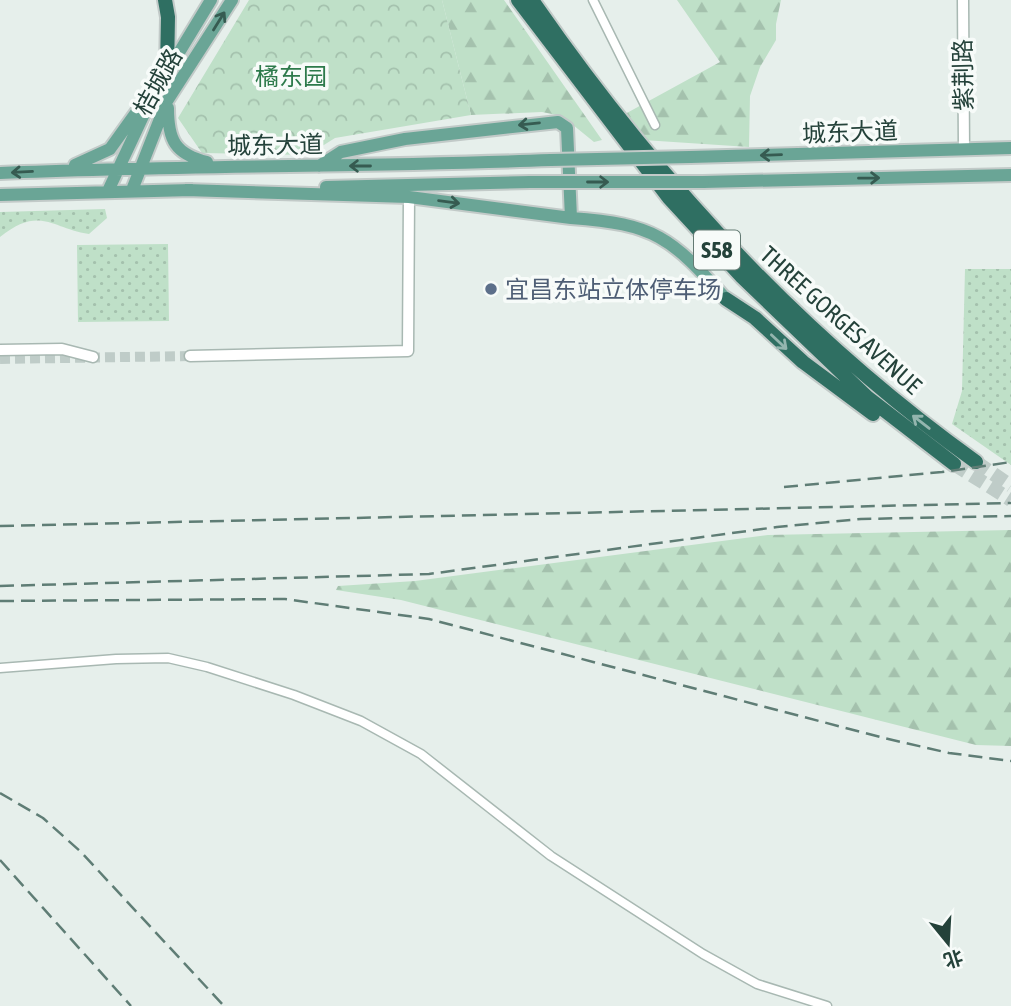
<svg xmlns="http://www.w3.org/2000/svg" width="1011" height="1006" font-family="'Asap Condensed','Noto Sans SC',sans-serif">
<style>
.grass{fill:url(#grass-dots)}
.forest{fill:url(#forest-firs)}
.park{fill:url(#park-crowns)}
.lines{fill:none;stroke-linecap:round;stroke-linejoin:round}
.tertiary-tunnel{stroke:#bfccc8;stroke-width:10;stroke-dasharray:10 5;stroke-linecap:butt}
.motorway-tunnel{stroke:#bfccc8;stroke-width:14;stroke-dasharray:14 7;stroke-linecap:butt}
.minor-casing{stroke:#a8b8b2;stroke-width:11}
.tertiary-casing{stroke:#a8b8b2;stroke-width:13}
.primary-casing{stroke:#c2cac8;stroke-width:16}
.motorway-casing{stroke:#c2cac8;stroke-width:18}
.minor{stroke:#fff;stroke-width:8}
.tertiary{stroke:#fff;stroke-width:10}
.primary{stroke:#6aa596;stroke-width:12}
.motorway{stroke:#2f6f62;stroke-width:14}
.rail{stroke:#5f7d75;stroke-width:2.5;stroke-dasharray:14 7;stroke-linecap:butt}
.primary-bridge-casing{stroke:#c2cac8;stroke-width:16;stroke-linecap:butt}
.primary-bridge{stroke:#6aa596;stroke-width:12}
.oneway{stroke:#365b51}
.oneway2{stroke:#93b5ae}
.service-dot{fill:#5c6f8a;stroke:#f7fbf9;stroke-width:2.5}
.labels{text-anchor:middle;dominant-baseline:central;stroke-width:7;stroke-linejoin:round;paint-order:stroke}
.shield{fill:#f7fbf9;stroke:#637a73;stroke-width:2}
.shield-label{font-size:23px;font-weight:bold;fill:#24423a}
.street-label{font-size:24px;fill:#24423a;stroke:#f7fbf9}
.park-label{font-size:24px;fill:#2d7a4b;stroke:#f7fbf9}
.service-label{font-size:24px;fill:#4e5e75;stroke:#f7fbf9;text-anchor:start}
</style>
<defs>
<pattern id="grass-dots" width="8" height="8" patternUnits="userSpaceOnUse" patternTransform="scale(1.75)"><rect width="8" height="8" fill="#bfe0c8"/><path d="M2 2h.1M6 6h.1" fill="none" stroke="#a4c1ad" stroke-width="1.8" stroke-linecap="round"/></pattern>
<pattern id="forest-firs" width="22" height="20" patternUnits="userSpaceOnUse" patternTransform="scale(1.75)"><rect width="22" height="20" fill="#bfe0c8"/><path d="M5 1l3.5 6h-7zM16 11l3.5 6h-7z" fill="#a4c1ad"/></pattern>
<pattern id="park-crowns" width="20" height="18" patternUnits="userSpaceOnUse" patternTransform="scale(1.75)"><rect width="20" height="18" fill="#bfe0c8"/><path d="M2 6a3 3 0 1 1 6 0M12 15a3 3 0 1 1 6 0" fill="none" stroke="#a4c1ad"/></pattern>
</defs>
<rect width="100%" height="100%" fill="#e6efeb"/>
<!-- grass -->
<path class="grass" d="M105,209L107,218L89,234C51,228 40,205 0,237V212Z
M168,244L169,321L78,322L77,245Z
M965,269H1011V465L952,424L962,391Z"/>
<!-- forest -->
<path class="forest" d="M442,0H504L602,140L594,142L562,116L542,112L471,115Z
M677,0H781L776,24V40L760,67L750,96L749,147L643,140L625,114L720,62Z
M1011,530V746L976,745L401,600L336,590L338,586L415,581L768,535Z"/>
<!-- park -->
<path class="park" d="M249,0H442L471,115L335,138L308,155L202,153L178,118Z"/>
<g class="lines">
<!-- tertiary-tunnel -->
<path class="tertiary-tunnel" d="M0,359L190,356"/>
<!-- motorway-tunnel -->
<path class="motorway-tunnel" d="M976,462L1011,486
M954,464L1011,500"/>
<defs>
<path id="minor" d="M593,0L655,125
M0,668L116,659L168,658L207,667L294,695L361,721L421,754L551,856L703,954L757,984L827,1006"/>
<path id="tertiary" d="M963,0L964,150
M0,350L62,349L93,357
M190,356L408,351L409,197"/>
<path id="primary" d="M168,108C168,140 175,154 207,162
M690,157L1011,148
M75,165L110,149L138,110
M0,173C184,165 367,167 551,160
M703,182L1011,175
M326,187L530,182
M132,190L167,101L232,0
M186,190L409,197L571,218L567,128L558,122L405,139L341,152L319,166
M108,191L152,97L211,0
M0,195L192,190
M571,218C655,224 671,237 726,299"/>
<path id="motorway" d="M165,0L168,17L167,70
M518,0L669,198L742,277L867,397L954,464
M532,0C655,178 800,336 976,462
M726,299L755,318L803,362L873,414"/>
</defs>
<!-- minor casing -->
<use href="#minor" class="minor-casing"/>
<!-- tertiary casing -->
<use href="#tertiary" class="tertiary-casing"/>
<!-- primary casing -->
<use href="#primary" class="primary-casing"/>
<!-- motorway casing -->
<use href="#motorway" class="motorway-casing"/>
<!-- minor -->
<use href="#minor" class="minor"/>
<!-- tertiary -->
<use href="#tertiary" class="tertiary"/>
<!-- primary -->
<use href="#primary" class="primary"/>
<!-- motorway -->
<use href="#motorway" class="motorway"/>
<!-- rail -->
<path class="rail" d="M784,487L942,472L1011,462
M0,526L1011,503
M0,586L429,574L777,527L861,519L1011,516
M0,601L285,599L429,619L884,738L949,753L1011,761
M0,793L43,818L81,852L224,1006
M0,860L131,1006"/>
<defs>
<path id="primary-bridge" d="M551,160L690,157
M530,182H703"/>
</defs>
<!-- primary-bridge casing -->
<use href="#primary-bridge" class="primary-bridge-casing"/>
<!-- primary-bridge -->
<use href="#primary-bridge" class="primary-bridge"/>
</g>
<!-- one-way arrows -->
<defs><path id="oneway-shaft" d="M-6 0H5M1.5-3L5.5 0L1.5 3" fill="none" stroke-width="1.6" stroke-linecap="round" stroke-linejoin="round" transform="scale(1.75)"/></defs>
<g class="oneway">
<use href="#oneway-shaft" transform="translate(219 21) rotate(-58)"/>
<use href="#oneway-shaft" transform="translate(529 124) rotate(174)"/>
<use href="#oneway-shaft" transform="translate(771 155) rotate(178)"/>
<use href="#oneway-shaft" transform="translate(360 166) rotate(-180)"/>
<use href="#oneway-shaft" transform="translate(22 172) rotate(177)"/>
<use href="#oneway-shaft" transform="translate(869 178) rotate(-1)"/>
<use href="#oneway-shaft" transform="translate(598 182)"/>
<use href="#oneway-shaft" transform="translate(449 202) rotate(7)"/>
</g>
<g class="oneway2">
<use href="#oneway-shaft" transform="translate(779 342) rotate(43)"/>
<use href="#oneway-shaft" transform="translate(921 422) rotate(-142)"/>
</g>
<!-- markers -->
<circle class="service-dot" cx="491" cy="289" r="7"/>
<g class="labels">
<!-- shield labels -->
<rect class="shield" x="694" y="230.5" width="46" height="39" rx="5"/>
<g class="shield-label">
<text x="717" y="250">S58</text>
</g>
<!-- street labels -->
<g class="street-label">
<text transform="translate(963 75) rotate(-91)">紫荆路</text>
<text transform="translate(158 82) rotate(-61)">桔城路</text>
<text transform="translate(850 132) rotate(-2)">城东大道</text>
<text transform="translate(275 145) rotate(-1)">城东大道</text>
<text transform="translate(841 320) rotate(42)">THREE GORGES AVENUE</text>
</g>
<!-- park labels -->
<g class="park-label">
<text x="291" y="76">橘东园</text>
</g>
<!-- service labels -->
<g class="service-label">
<text x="505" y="289">宜昌东站立体停车场</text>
</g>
</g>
<!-- north arrow -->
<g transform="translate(948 943) rotate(162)" stroke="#f7fbf9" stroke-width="5" paint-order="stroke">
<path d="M0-5L12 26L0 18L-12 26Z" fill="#24423a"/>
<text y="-10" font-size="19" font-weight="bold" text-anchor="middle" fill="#24423a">北</text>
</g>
</svg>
